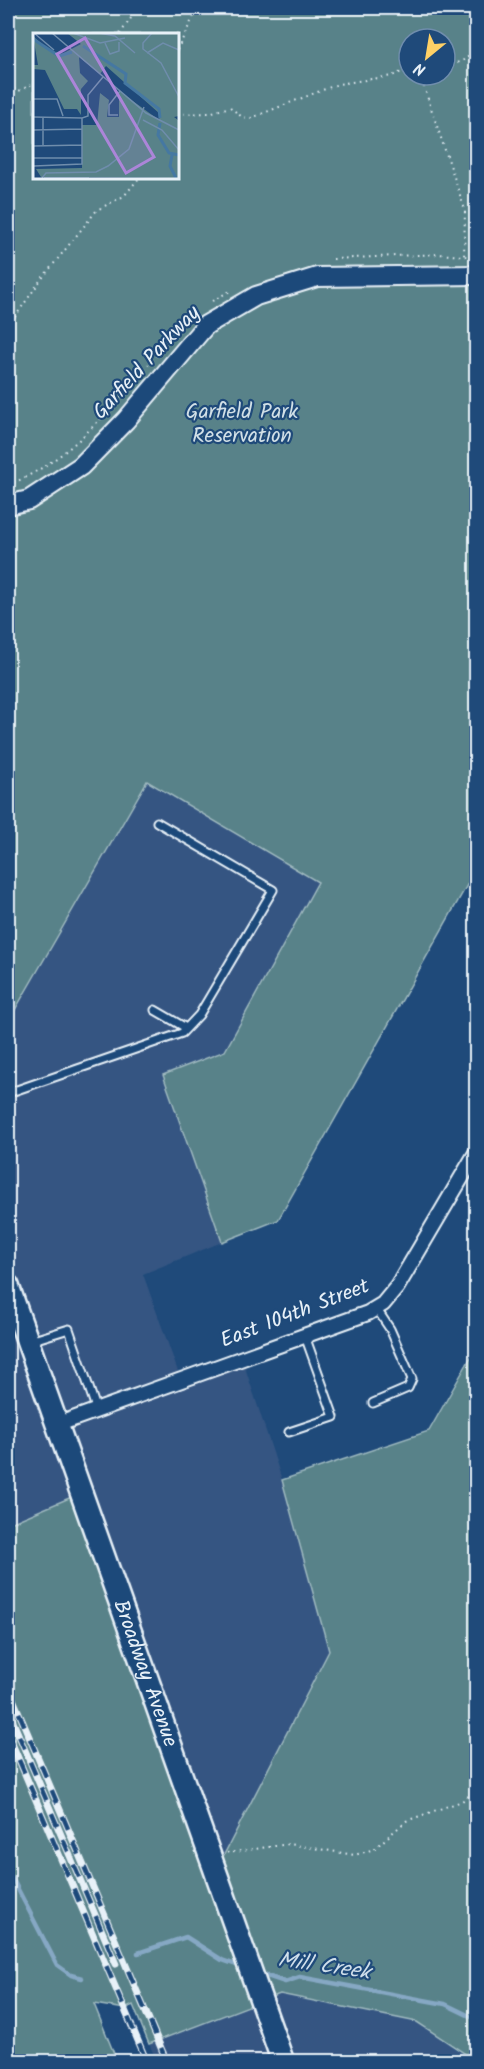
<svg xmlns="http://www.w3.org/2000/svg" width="484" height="2069" font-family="Kalam,sans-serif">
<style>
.built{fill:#345582}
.green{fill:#588289;stroke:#a0bac0;stroke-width:1.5;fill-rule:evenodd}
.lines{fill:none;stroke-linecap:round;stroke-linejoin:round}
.stream{stroke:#86a8c4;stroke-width:4.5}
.lane-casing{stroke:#e8f1f8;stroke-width:11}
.street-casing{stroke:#e8f1f8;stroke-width:18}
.secondary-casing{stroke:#e8f1f8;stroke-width:22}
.primary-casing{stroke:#e8f1f8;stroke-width:26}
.path{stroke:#e8f1f8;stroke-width:2;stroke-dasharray:1.5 4.5;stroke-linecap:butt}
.lane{stroke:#1f4a7a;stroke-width:7}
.street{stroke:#1f4a7a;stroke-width:14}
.secondary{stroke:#1f4a7a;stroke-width:18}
.primary{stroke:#1f4a7a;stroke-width:21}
.rail-casing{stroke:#e8f1f8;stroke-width:7}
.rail{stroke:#1f4a7a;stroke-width:4.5;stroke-dasharray:14;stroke-linecap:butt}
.labels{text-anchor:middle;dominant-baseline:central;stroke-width:4.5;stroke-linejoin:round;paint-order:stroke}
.street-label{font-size:21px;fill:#e8f1f8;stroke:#1f4a7a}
.park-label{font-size:21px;fill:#d2e0e7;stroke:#1f4a7a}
.water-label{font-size:22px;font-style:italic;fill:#d0dfeb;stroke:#1f4a7a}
.inset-river{fill:none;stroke:#4578a2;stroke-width:3}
.inset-road{fill:none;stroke:#6f8dac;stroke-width:1.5}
.view{fill:#ac85d9;fill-opacity:0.15;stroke:#ac85d9;stroke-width:3}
.inset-edge{fill:none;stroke:#e8f1f8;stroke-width:3}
</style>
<rect width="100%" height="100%" fill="#1f4a7a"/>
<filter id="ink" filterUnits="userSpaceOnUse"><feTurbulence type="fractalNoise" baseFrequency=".0167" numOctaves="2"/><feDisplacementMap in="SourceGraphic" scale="12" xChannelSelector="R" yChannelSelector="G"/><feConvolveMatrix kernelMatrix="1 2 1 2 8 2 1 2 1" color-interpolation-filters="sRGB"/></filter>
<g filter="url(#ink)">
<!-- built -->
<path class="built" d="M147,781L318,882L225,1051L163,1076L222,1242L143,1274L181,1380L242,1358L282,1480L329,1651L216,1872L8,1710V1022Z
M280,1994L417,2022L473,2061H157L149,2044Z"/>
<!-- green -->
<path class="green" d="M8,8H476V869L278,1220L222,1242L163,1075L225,1051L318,882L147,781L8,1022ZM34,34H177V177H34ZM409,39H445V75H409Z
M476,1348V2061L417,2022L280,1994L149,2044L133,2005L125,2009L94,2004L117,2061L8,2062V1524L81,1493L216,1870L329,1651L282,1480L429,1431Z"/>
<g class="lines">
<!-- stream -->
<path class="stream" d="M8,1870L57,1965L71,1975L82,1978
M138,1953L186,1937L222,1960L242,1967
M258,1973L285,1982L300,1977L445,2004L476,2019"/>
<defs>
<path id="lane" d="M155,1010L186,1028
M8,1093L182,1033L199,1015L273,890L157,822
M30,1341L69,1329L97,1411
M373,1403L408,1388L412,1379L390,1329L376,1308
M289,1432L334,1417L305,1336
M8,2049L17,2062"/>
<path id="street" d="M56,1425L368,1313L383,1304L397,1287L476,1153"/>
<path id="secondary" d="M8,505L29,500L81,466L126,420L206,325L256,296L317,277L476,275"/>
<g id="primary">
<path id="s1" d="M8,1286L283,2062"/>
</g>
</defs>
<!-- lane casing -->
<use href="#lane" class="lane-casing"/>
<!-- street casing -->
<use href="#street" class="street-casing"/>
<!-- secondary casing -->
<use href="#secondary" class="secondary-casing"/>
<!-- primary casing -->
<use href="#primary" class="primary-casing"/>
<!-- path -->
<path class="path" d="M120,34L138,8
M177,50L198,8
M445,64C463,64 470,58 476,42
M420,75L465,210L464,257
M8,87L19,91L34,83
M177,114L209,113L230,107L242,117L251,118L338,84L392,76L409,69
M333,259L438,254L476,257
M212,301L230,291
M8,327L40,281L97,210L124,196L140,177
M8,485C85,455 133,378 188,319
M227,1853L289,1844L355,1855L374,1849L406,1821L462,1801L476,1790"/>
<!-- lane -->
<use href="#lane" class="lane"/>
<!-- street -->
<use href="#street" class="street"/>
<!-- secondary -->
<use href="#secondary" class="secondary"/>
<!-- primary -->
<use href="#primary" class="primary"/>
<defs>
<path id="rail" d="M8,1687L167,2062
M8,1710L116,1964
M8,1734L147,2062"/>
</defs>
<!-- rail casing -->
<use href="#rail" class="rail-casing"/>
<!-- rail -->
<use href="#rail" class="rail"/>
</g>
</g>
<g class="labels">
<!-- street labels -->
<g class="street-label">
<text transform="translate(147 363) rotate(-47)">Garfield Parkway</text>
<text transform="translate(295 1314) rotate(-21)">East 104th Street</text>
<text stroke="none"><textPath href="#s1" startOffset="411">Broadway Avenue</textPath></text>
</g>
<!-- park labels -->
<g class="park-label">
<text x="242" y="412">Garfield Park<tspan x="242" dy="24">Reservation</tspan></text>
</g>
<!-- water labels -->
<g class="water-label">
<text transform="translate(324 1967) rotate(8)">Mill Creek</text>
</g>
</g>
<!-- overview -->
<g transform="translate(33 33)">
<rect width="146" height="146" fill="#1f4a7a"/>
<path d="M34,0H145L146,83L141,84L145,87V145L8,144L3,136L49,135V92H64L67,60L76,67L74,84H86V58L126,87L127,81L73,33L67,41L46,24L47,40L55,48L48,56V82L44,76H31L12,37L0,36V32H5L0,3L17,18L29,21L48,11Z" fill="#588289"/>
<path class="inset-river" d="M0,6L26,23L39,19M50,13L93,41L92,50L126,76L127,85M127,90L125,102L136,120L146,122M139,122L137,133L143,145"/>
<path class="inset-road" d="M1,0L21,17M19,0L113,80L146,97M40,0L67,10L92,5M66,0L82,3L102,20M119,0L110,10V16L128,30L146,64M72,10L77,21L86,18V9M114,20L130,10L146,17M0,66H24L30,83M85,82H76V72L87,58M0,84L49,85M10,84V112M110,87L129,97L146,117M0,97L49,96M0,113L49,112M0,125H49M1,133L49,131V85L55,83V62L70,44M9,145L13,140L63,139L75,133L96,116L111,74M11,145H56"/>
<path class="view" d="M52,5L121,124L93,140L24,21Z"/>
<rect width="146" height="146" class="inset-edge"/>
</g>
<!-- margin -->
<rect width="484" height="2069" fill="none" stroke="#1f4a7a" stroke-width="30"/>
<rect x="15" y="15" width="454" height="2039" fill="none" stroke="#e8f1f8" stroke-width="2" filter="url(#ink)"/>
<!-- north arrow -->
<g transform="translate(427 57) rotate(210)"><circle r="28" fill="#1f4a7a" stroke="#6f8dac" stroke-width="1.5"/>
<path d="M0-4.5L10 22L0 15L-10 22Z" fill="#ffd166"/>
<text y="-9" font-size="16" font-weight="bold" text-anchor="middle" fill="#e8f1f8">N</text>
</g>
</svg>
